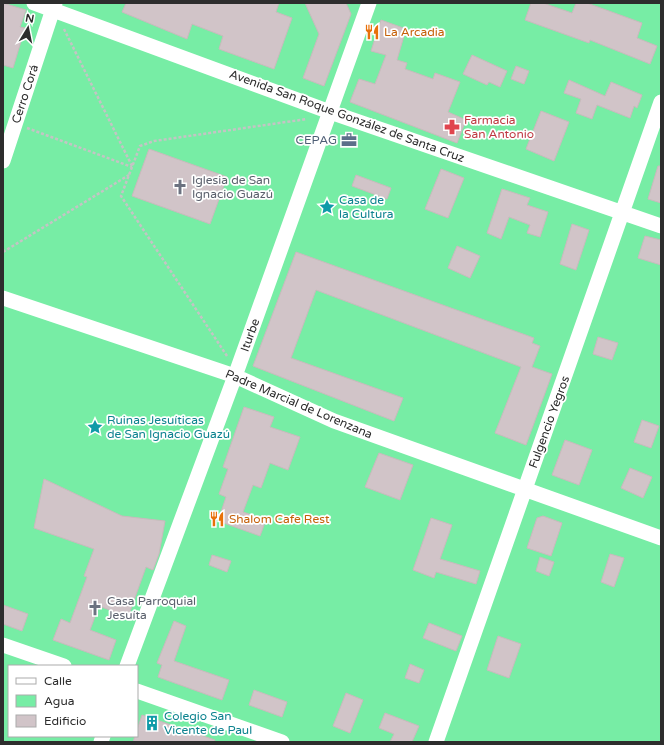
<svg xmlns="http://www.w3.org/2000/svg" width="664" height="745" font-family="'Varela Round',sans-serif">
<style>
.water{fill:#77eda5;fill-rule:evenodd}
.building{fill:#d1c4c8;stroke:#cababd}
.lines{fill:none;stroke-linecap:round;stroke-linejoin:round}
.path{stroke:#c4c4c4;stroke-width:2.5;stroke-dasharray:3 2;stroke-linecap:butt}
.minor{stroke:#fff;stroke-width:15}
.labels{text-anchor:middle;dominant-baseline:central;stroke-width:3.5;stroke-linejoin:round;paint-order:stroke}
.food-label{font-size:12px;fill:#c56008;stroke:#fff;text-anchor:start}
.street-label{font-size:12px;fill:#2d2d2d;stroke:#fff}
.health-label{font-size:12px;fill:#be3a42;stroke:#fff;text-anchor:start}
.service-label{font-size:12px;fill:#4e5e75;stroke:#fff;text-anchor:end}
.worship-label{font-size:12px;fill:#5b616d;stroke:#fff;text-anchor:start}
.culture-label{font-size:12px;fill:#0d838f;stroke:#fff;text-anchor:start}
</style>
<rect width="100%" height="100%" fill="#eee0e5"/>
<!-- water -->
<path class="water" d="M3,3H661V742H3ZM9,666H137V736H9Z"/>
<!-- building -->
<path class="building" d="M3,3L26,10L20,27L25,28L13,68L3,65Z
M126,3H279L276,12L292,18L274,69L219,49L223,36L192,24L187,39L122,12Z
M305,3H346L351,14L324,86L303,78L319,34Z
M531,3H543L572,13L576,3H587L642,23L637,38L657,46L650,64L590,40L589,43L525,20Z
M381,20L406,29L397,60L407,63L405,69L433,79L435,73L460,82L448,112L466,120L457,143L350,102L359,79L375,84L386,55L371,51Z
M472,55L507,71L500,87L489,82L487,85L463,74Z
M516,66L529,71L524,84L511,79Z
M569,80L605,96L611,82L642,95L637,108L634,106L630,118L597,105L592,119L576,113L581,99L564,93Z
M541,111L569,122L554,161L526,149Z
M149,149L227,177L210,224L132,196Z
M658,166H661V203L648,199Z
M441,169L464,178L448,218L425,209Z
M356,175L391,188L387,199L352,186Z
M502,189L530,198L527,205L548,212L540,237L527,233L530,225L509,217L501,239L487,233Z
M572,224L589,230L576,270L560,264Z
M645,236L661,240V265L638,258Z
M457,246L480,256L470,278L448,268Z
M296,252L534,338L532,343L540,346L532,367L552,374L526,445L495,433L521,367L316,290L291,358L403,398L394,421L253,366Z
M598,337L618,343L612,360L593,354Z
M244,407L274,417L270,427L300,437L288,470L270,463L261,488L253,485L243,512L266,520L260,536L218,521L226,497L219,494L228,469L223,467Z
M642,420L659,426L651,448L634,442Z
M565,440L592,450L579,485L552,475Z
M379,453L413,465L400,500L365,487Z
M630,468L652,477L643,498L621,488Z
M44,479L122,516L165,521L159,554L153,570L146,567L128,617L99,606L90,630L116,640L109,660L53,640L61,619L70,623L87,577L84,576L94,549L34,528Z
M543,516L562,523L551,556L527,548L537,518Z
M431,518L452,525L440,559L480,571L476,584L436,572L434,578L413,570Z
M610,554L624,558L614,587L601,582Z
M212,555L231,561L227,572L209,565Z
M540,557L554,562L549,576L536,571Z
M3,605L28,614L22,631L3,624Z
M174,621L186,626L174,661L229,680L222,700L158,677L162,665L157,663Z
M429,623L462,636L456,651L423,638Z
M498,636L521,644L509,678L487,670Z
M410,664L424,670L419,683L405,678Z
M254,690L287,702L282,717L249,705Z
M346,693L363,700L350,733L333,726Z
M385,713L419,726L412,742H390L394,734L379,728Z
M142,715L215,740L214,742H133L135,736H137V730Z"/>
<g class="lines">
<!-- path -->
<path class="path" d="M64,29L132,166
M27,128L132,167
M3,252L129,175
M227,356L121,196L140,146L154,141L307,119"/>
<!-- minor -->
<path class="minor" d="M34,3L330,112L661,226
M3,161L55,3
M3,298L235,376L334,421L661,538
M3,645L64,666
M127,666L235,376L369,3
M137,691L282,742
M101,742L103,736
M436,742L661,102"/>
</g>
<!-- icons -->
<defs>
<symbol id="restaurant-bare" viewBox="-9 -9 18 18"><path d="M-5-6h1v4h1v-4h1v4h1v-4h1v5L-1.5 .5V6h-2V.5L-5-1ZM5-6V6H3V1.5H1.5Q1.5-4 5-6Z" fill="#e8710a" stroke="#fff" stroke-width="2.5" paint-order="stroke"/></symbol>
<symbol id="pharmacy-bare" viewBox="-9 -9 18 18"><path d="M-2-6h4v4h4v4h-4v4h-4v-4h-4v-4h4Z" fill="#e0444e" stroke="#fff" stroke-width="2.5" paint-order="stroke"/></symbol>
<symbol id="office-bare" viewBox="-9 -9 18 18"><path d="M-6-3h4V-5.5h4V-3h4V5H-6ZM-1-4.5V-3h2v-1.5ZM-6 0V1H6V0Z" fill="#5c6f8a" stroke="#fff" stroke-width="2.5" paint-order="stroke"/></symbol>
<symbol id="church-bare" viewBox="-9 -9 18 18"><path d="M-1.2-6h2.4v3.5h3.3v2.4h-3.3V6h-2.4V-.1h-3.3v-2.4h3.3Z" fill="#6b7280" stroke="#fff" stroke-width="2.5" paint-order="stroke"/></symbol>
<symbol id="sight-bare" viewBox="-9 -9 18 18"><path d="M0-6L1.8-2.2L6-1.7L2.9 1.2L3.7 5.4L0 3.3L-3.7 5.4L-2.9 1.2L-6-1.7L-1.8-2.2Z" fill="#0f9aa8" stroke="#fff" stroke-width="2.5" paint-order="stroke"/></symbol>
<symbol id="building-bare" viewBox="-9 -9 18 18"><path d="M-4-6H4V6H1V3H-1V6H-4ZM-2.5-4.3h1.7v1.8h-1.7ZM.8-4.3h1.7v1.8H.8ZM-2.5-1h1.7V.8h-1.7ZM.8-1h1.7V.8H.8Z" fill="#0f9aa8" stroke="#fff" stroke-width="2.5" paint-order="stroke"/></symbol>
</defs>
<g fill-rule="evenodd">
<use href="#restaurant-bare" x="361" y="21" width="22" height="22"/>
<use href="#pharmacy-bare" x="441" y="116" width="22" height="22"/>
<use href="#office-bare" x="338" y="129" width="22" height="22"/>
<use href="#church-bare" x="169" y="176" width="22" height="22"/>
<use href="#sight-bare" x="316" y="196" width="22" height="22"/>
<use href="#sight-bare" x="84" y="416" width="22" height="22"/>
<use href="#restaurant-bare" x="206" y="508" width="22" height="22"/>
<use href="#church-bare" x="84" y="597" width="22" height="22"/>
<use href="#building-bare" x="141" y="712" width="22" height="22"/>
</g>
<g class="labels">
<!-- food labels -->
<g class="food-label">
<text x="384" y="32">La Arcadia</text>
<text x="229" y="519">Shalom Cafe Rest</text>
</g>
<!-- street labels -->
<g class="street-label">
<text transform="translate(25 94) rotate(-72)">Cerro Corá</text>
<text transform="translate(347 116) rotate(20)">Avenida San Roque González de Santa Cruz</text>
<text transform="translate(250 335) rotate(-70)">Iturbe</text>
<text transform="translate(299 404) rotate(23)">Padre Marcial de Lorenzana</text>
<text transform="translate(549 422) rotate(-70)">Fulgencio Yegros</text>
</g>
<!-- health labels -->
<g class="health-label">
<text x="464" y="120">Farmacia<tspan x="464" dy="14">San Antonio</tspan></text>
</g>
<!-- service labels -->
<g class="service-label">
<text x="337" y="140">CEPAG</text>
</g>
<!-- worship labels -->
<g class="worship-label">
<text x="192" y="180">Iglesia de San<tspan x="192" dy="14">Ignacio Guazú</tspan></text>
<text x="107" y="601">Casa Parroquial<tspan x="107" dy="14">Jesuíta</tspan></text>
</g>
<!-- culture labels -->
<g class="culture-label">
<text x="339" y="200">Casa de<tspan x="339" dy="14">la Cultura</tspan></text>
<text x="107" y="420">Ruinas Jesuíticas<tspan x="107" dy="14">de San Ignacio Guazú</tspan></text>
<text x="164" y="716">Colegio San<tspan x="164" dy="14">Vicente de Paul</tspan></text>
</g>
</g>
<!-- border -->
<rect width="664" height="745" fill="none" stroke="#2d2d2d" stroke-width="8"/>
<!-- legend -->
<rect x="8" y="665" width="130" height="72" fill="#ffffff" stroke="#ababab"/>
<rect x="16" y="678" width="20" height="6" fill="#ffffff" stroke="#ababab"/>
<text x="44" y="685" font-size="12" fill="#2d2d2d">Calle</text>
<rect x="16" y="695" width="20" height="12" fill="#77eda5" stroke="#ababab"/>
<text x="44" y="705" font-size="12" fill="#2d2d2d">Agua</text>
<rect x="16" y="715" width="20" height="12" fill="#d1c4c8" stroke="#ababab"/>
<text x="44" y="725" font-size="12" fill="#2d2d2d">Edificio</text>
<!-- north arrow -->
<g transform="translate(28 28) rotate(10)" stroke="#ffffff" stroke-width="3" paint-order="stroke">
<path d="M0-3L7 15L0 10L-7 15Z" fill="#2d2d2d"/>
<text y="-6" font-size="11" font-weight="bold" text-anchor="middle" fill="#2d2d2d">N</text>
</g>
</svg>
